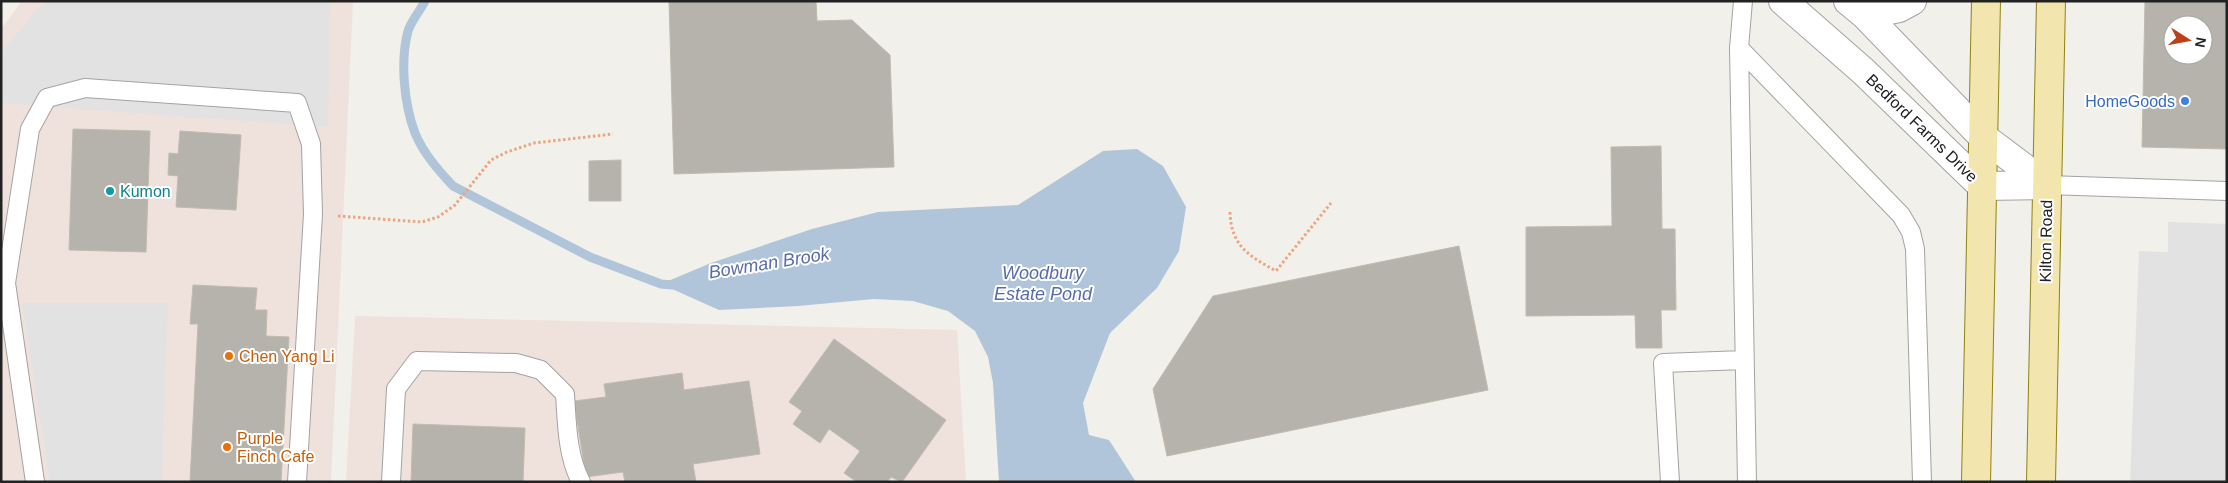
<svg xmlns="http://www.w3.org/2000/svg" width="2228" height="483" font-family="Helvetica,sans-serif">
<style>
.commercial{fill:#efe1dc}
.parking{fill:#e2e2e2}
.water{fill:#b0c5d9}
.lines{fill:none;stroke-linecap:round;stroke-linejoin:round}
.stream{stroke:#b0c5d9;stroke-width:9}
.building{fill:#b6b3ad;stroke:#c1bbae;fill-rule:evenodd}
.service-casing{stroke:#a3a3a3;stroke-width:20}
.minor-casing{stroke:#a3a3a3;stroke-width:30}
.primary-casing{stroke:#8e8312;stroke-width:30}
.path{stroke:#eba681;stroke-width:3;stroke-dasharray:2.5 2.5;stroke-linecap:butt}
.service{stroke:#fff;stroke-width:18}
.minor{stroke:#fff;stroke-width:28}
.primary{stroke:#f2e6ae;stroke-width:28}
.shop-dot{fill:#3f7fe0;stroke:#fff;stroke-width:2}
.culture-dot{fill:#0f9aa8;stroke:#fff;stroke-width:2}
.food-dot{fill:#e8710a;stroke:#fff;stroke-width:2}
.labels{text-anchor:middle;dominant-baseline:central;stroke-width:4;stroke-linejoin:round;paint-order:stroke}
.shop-label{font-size:16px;fill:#366cbe;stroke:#fff;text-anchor:end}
.street-label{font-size:16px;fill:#222;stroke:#fff}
.culture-label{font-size:16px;fill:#0d838f;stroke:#fff;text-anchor:start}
.food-label{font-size:16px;fill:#c56008;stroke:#fff;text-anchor:start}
.water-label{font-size:18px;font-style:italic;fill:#586ca7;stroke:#fff}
</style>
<rect width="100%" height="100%" fill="#f1f0ea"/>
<!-- commercial -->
<path class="commercial" d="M22,1H353L331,482H1V29Z
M355,316L957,330L966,482H346Z"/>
<!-- parking -->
<path class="parking" d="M47,1H330L328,127L1,103V53L38,8Z
M2168,222L2227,224V482H2130L2139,251L2168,252Z
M22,303H168L162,482H50Z"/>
<!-- water -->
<path class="water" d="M1137,149L1163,166L1186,207L1179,251L1157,288L1110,333L1083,403L1089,435L1109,440L1136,482H999L993,383L988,357L975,331L948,311L913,301L874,299L798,306L719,310L661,284L711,263L812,229L878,212L1018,205L1103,151Z"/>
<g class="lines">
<!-- stream -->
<path class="stream" d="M425,1C420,11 411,21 408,31C400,61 404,104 415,133C423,153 439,171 453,186L590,257L661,284L672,285"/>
</g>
<!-- building -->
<path class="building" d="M669,1H816L817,21L852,20L890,55L894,167L674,174Z
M2145,1H2227V149L2142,147ZM2173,25H2203V55H2173Z
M73,129L150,131L146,252L69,250Z
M180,131L241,135L236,210L176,207L178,176L168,175L169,153L178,154Z
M1661,146L1662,229H1675L1676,310H1661L1662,348H1636L1635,315L1526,316V227L1612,226L1611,147Z
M621,160V201H589V161Z
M1459,246L1488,390L1167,456L1153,389L1213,296Z
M193,285L257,288L255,310H267L266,336L289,337L281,482H190L198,324H190Z
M834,339L946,420L902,482L891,477L887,482H857L844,473L860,451L829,429L820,443L793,424L802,411L789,402Z
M682,373L684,390L749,381L760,454L693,464L696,482H625L623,472L586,477L574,401L606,397L604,384Z
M413,424L525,428L523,482H411Z"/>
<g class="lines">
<defs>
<path id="service" d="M1743,1L1739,48L1747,482
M1739,48L1901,215L1911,232L1915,249L1922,482
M2047,185L2227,191
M35,482L6,283L30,129L47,98L85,88L297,103L311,144L313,214L297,482
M391,482L396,389L417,361L516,363L541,370L565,394C567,424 567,455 581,482
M1670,482L1663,363L1744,360"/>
<path id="minor" d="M1783,1L1863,71L1982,186L2047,185
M1848,1L1865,15L1983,137L2047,185
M1865,15L1899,8L1912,1"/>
<path id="primary" d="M1976,482L1986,1
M2041,482L2051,1"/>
</defs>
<!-- service casing -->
<use href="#service" class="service-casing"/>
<!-- minor casing -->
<use href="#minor" class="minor-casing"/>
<!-- primary casing -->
<use href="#primary" class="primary-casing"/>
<!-- path -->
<path class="path" d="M1230,212C1231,246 1249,256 1276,271L1331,203
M338,216L422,222L438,217L455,205L491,160L507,152L534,143L613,134"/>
<!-- service -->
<use href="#service" class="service"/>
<!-- minor -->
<use href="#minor" class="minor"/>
<!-- primary -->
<use href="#primary" class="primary"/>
</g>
<!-- markers -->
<circle class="shop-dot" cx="2185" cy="101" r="5"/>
<circle class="culture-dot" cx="110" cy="191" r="5"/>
<g class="food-dot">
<circle cx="229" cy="356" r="5"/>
<circle cx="227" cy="447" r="5"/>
</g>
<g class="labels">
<!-- shop labels -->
<g class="shop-label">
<text x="2175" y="101">HomeGoods</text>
</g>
<!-- street labels -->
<g class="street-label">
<text transform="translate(1922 128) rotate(44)">Bedford Farms Drive</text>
<text transform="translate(2046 241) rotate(-89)">Kilton Road</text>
</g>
<!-- culture labels -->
<g class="culture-label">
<text x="120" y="191">Kumon</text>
</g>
<!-- food labels -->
<g class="food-label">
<text x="239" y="356">Chen Yang Li</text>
<text x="237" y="438">Purple<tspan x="237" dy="18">Finch Cafe</tspan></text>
</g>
<!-- water labels -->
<g class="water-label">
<text transform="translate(769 263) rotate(-9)">Bowman Brook</text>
<text x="1043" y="273">Woodbury<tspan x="1043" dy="21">Estate Pond</tspan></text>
</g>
</g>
<!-- border -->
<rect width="2228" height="483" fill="none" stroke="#222222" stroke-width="5"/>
<!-- north arrow -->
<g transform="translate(2188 40) rotate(101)"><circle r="24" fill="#ffffff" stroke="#a7a7a7"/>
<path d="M0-4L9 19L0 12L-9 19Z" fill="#bc4118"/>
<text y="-8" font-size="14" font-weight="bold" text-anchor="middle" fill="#222222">N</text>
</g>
</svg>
